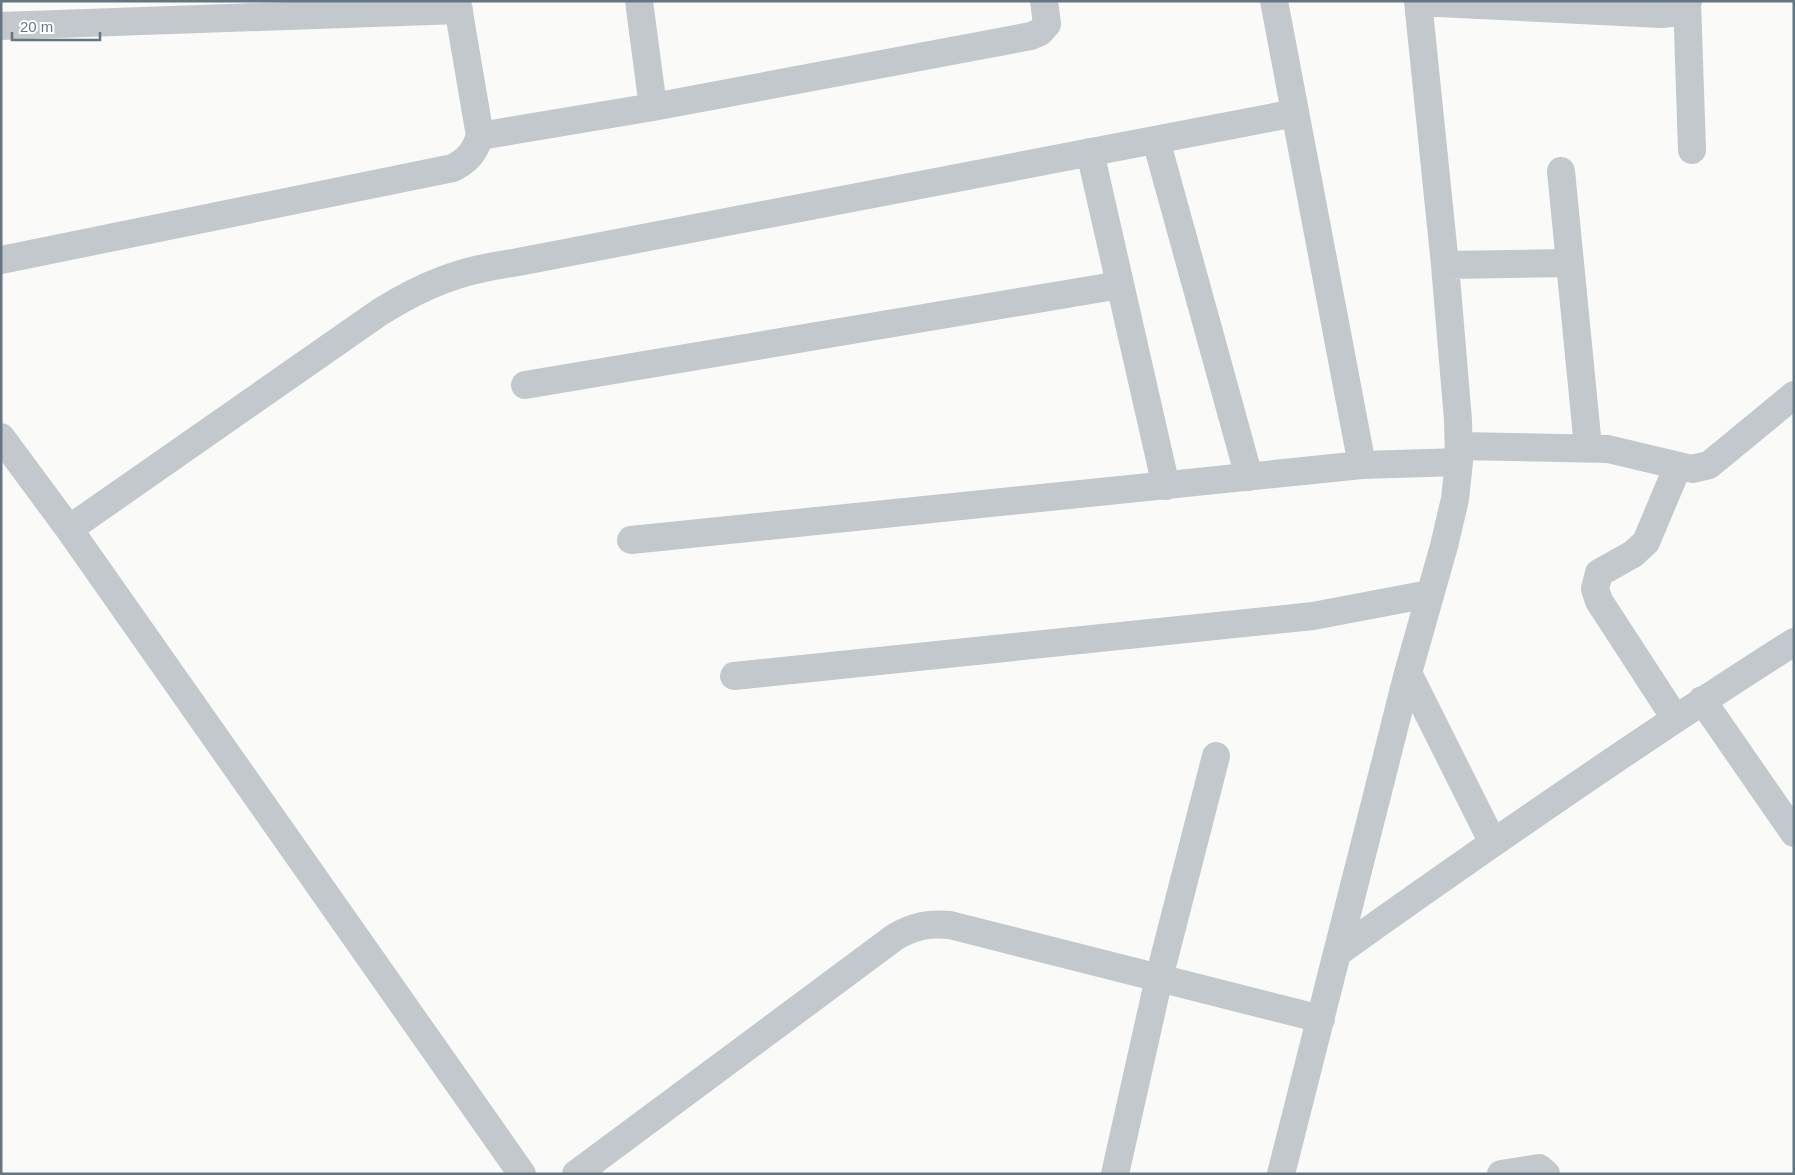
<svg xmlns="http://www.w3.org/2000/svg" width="1795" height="1175" font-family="Arial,sans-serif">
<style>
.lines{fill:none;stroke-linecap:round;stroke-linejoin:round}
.minor{stroke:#c3c8cc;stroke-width:28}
</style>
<rect width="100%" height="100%" fill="#fafaf8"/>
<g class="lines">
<!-- minor -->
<path class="minor" d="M639,1L653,107
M1274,1L1362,465
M1687,1L1692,150
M1418,2L1661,14L1671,13L1688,1
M1,26L459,10
M480,136L653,107L1031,36L1040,32L1047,24L1044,1
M1156,140L1249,477
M1090,152L1166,486
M1561,171L1588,447
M1,260L453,168C468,160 474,153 480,136L457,1
M1445,265L1570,263
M525,385L1120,285
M1,437L69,529L522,1174
M1459,446L1608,449L1692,469L1709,465L1794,395
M69,529L380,312C425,284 461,270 513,263L1295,113
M631,540L1362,465L1459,462
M1408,673L1493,843
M734,676L1313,616L1429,594
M1702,700L1794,833
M1675,718L1599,601L1595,589L1599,573L1633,554L1646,542L1678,466
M1337,953C1487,846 1638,741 1794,642
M576,1174L895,937C914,926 928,923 950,925L1321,1019
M1115,1174L1159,978L1216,756
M1281,1174L1408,673L1444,546L1455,499L1459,462L1458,420L1445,265L1418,1
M1501,1174L1539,1168L1546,1174"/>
</g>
<!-- border -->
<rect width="1795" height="1175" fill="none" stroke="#657683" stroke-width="5"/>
<!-- scale -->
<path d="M12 32v8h88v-8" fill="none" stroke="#657683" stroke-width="2.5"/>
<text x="20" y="32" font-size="15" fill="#657683" stroke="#ffffff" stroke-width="4" paint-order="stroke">20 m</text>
</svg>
